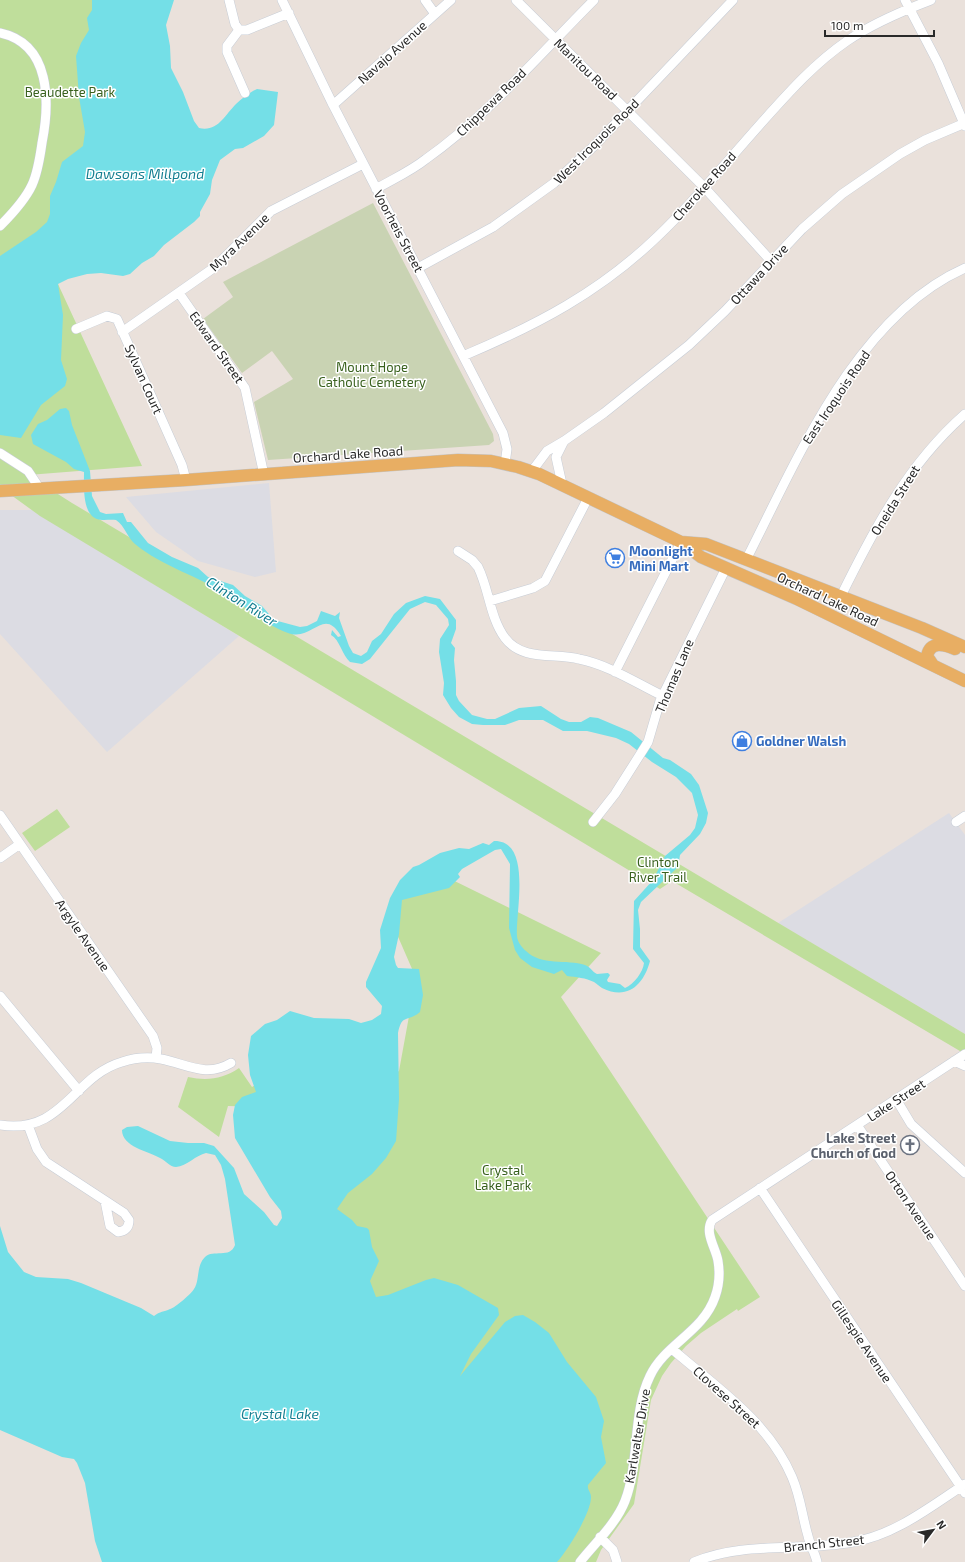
<svg xmlns="http://www.w3.org/2000/svg" width="965" height="1562" font-family="'Exo 2',sans-serif">
<style>
.industrial{fill:#dcdce3}
.green{fill:#bfde9b}
.cemetery{fill:#c9d3b3}
.water{fill:#74dfe7}
.lines{fill:none;stroke-linecap:round;stroke-linejoin:round}
.minor-casing{stroke:#c7cdd6;stroke-width:10}
.major-casing{stroke:#c3c3c3;stroke-width:13}
.minor{stroke:#fff;stroke-width:9}
.major{stroke:#e8ae63;stroke-width:12}
.labels{text-anchor:middle;dominant-baseline:central;stroke-width:3;stroke-linejoin:round;paint-order:stroke}
.street-label{font-size:13px;fill:#292929;stroke:#fff}
.park-label{font-size:13px;fill:#39611e;stroke:#fff}
.shop-label{font-size:13px;font-weight:bold;fill:#366cbe;stroke:#fff;text-anchor:start}
.worship-label{font-size:13px;font-weight:bold;fill:#5b616d;stroke:#fff;text-anchor:end}
.water-label{font-size:14px;font-style:italic;fill:#157f91;stroke:#fff}
</style>
<rect width="100%" height="100%" fill="#eae1db"/>
<!-- industrial -->
<path class="industrial" d="M269,483L276,572L255,577L198,561L156,532L126,497Z
M0,510H32L239,636L107,752L0,634Z
M949,813L965,835V1034L778,923Z"/>
<!-- green -->
<path class="green" d="M0,0H131L58,284L142,466L28,475L72,503L965,1034V1054L672,881L660,889L40,516L0,487Z
M57,809L70,827L35,851L22,833Z
M422,865L601,953L561,997L760,1297L738,1311L737,1309L701,1333L686,1346L671,1363L662,1376L651,1400L634,1504L601,1550L596,1562H543L457,1388L369,1314L266,1107L228,1106L219,1137L178,1107L188,1077C207,1081 223,1079 239,1068L252,1087L306,1053L343,1108L399,1071L416,978L389,916Z"/>
<!-- cemetery -->
<path class="cemetery" d="M373,203L493,434L494,441L489,445L268,460L254,402L293,379L272,351L242,373L203,319L233,297L223,282Z"/>
<!-- water -->
<path class="water" d="M92,0H174L166,25L170,46L171,68L183,92L194,121L199,128C218,132 224,116 236,104C241,99 250,92 257,89L278,92L274,125L264,136L243,148L235,149L220,160L212,180L210,194L200,212V216L194,222L164,245L154,256L142,263L130,274L123,276L101,273L87,274L68,279L58,284L63,315L61,360L67,379L65,386L41,405L21,438L0,435V256L36,232L47,222L50,214V196L56,182L62,162L83,146L85,132L79,97L76,56L81,43L89,30L87,18L92,10Z
M66,408L69,411L72,425L90,471L92,496L100,512L106,514L123,513L127,522H131L148,543L172,557L198,568L208,577L233,585L245,596L262,606L274,620L300,627L307,626L317,621L321,611L335,616L340,612L339,618L349,646L353,653L361,656L367,652L372,641L381,634L394,614L406,603L425,596L440,599L456,620V629L451,643L455,648L454,660L456,681V695L459,701L472,715L487,719H495L519,708L541,706L561,719L569,722H581L590,717L598,718L631,732L663,758L670,760L691,774L699,785L708,813L706,823L700,834L680,855L678,867L641,902L638,910L640,929V947L650,961C644,984 628,1001 602,988C599,986 597,984 594,982C586,978 576,977 567,976L562,970L554,974L532,967L520,958L515,950L509,928L510,864L501,849L495,850L462,869L458,874L460,877L449,888L402,900L399,934L394,957L396,965L398,968L419,969L423,995L420,1012C407,1023 402,1013 398,1033L399,1099L396,1141L386,1158L372,1174L348,1193L337,1209L352,1220L357,1226L367,1228L369,1230L372,1247L379,1261L370,1281L376,1297L388,1295L426,1280L434,1278L458,1285L498,1308L499,1315L471,1354L460,1376L505,1322L515,1316L523,1315L535,1322L549,1333L567,1362L596,1397L604,1421L601,1437L606,1463L588,1485C587,1490 591,1492 591,1497C591,1513 568,1550 557,1562H102L95,1541L85,1483L77,1463L74,1459L62,1457L0,1430V1226L8,1252L24,1272L36,1277L68,1279L81,1283L141,1308L154,1316C160,1311 164,1312 170,1309C175,1308 192,1293 194,1289C200,1280 196,1266 205,1257C213,1249 230,1259 235,1245L225,1179L221,1165L215,1155L206,1153C196,1155 187,1166 176,1167C170,1167 165,1160 160,1158C148,1151 122,1147 122,1130L127,1127L138,1126L170,1141L188,1143H204L214,1146L234,1168L244,1194L264,1212L274,1225L277,1226L282,1218L281,1211L270,1197L235,1138L233,1115L235,1105L242,1097L256,1092L250,1075L248,1055L251,1036L265,1024L277,1020L290,1011L314,1018L349,1019L361,1023L372,1020L381,1014L382,1006L366,987V982L381,948L380,930L390,898L400,880L413,867L419,865L440,853L459,848L469,849L483,843L489,845L494,841C533,840 515,914 517,936C517,941 522,948 526,951C541,966 567,959 585,965C591,967 592,972 597,974L608,973L610,975L607,980L608,982L620,984L625,988C634,984 643,972 644,963L633,949L634,901L653,880L665,856L690,835L695,828L698,815L692,793L676,777L652,762L629,744L616,738L587,731H563L543,720H519L505,725H483L472,724L459,717L451,708L443,695L444,683L439,652L440,639L449,625L448,619L436,605L425,602L410,609L370,659L362,664L350,662C342,655 340,640 331,635L332,630L338,637L341,636C323,606 313,642 288,633C266,625 248,609 229,596C199,576 163,567 135,544C127,537 125,526 116,520C110,519 103,521 97,519C82,514 84,485 84,472L74,469L66,462L33,444L31,435L38,424L47,420L60,409Z"/>
<g class="lines">
<defs>
<path id="minor" d="M229,0L235,24L239,30
M282,0L333,105L503,433L507,449L505,464
M425,0L435,14
M516,0L704,187L771,261
M905,0L938,63L965,126
M239,30L227,46V52L245,93
M239,30H247L289,13
M0,33C51,44 50,102 42,143C40,157 38,172 32,185C25,200 12,214 0,226
M333,105L451,0
M376,189C393,179 411,171 426,159C487,116 541,53 594,0
M418,268L493,227L554,183L594,146L733,0
M179,293L245,388L264,475
M76,329L107,316L117,319L182,465L186,480
M122,332L215,267L271,211L363,164
M463,356C537,325 600,292 658,236C696,200 729,159 764,120C790,91 815,63 847,41C873,23 902,11 931,0
M0,453L28,471L40,489
M532,471L547,451L564,441L604,413L689,345L725,311L802,229L842,194L900,154L925,140L965,123
M562,484L556,457L564,441
M458,551L472,560L478,567C489,589 490,618 505,638C522,661 554,653 579,659C609,665 636,683 663,696
M746,560C797,460 856,316 965,268
M841,596C874,529 908,464 965,414
M490,601L533,588L545,581L588,498
M615,672L681,542
M0,815L153,1036L157,1048L156,1058
M593,822L615,794L648,742L660,701L726,568
M956,822L965,816
M0,858L20,844
M0,996L79,1091
M954,1061L965,1066
M896,1099L911,1124L965,1173
M0,1125C63,1135 73,1076 122,1062C134,1058 149,1057 161,1059C187,1064 206,1078 231,1063
M28,1125L37,1149L46,1162L124,1213L129,1220C129,1227 126,1231 118,1232L110,1226L105,1201
M857,1125L965,1286
M760,1188L965,1493
M672,1349C717,1388 768,1421 792,1477C801,1498 802,1516 808,1536C810,1545 815,1553 817,1562
M600,1537L613,1550L617,1562
M580,1562C595,1543 616,1524 625,1501C640,1462 632,1413 650,1376C665,1344 703,1332 715,1297C719,1286 720,1273 718,1261C716,1248 704,1233 712,1220L965,1054
M694,1562C745,1541 799,1552 853,1542C895,1535 930,1507 965,1484"/>
<path id="major" d="M0,491L186,480L458,460L491,461L518,467L539,474L681,542L701,557L797,599L965,681
M681,542L706,544L922,628L965,647
M933,665L927,656C930,641 944,644 955,649"/>
</defs>
<!-- minor casing -->
<use href="#minor" class="minor-casing"/>
<!-- major casing -->
<use href="#major" class="major-casing"/>
<!-- minor -->
<use href="#minor" class="minor"/>
<!-- major -->
<use href="#major" class="major"/>
</g>
<!-- icons -->
<defs>
<symbol id="supermarket-ring" viewBox="-11 -11 22 22"><circle r="9.5" fill="#fff" stroke="#3f7fe0" stroke-width="1.5"/><path d="M-6-5.5h2.5l.6 2H6L4.5 2H-2.5L-4.4-4H-6ZM-1.5 3.2a1.3 1.3 0 1 0 .1 0ZM3 3.2a1.3 1.3 0 1 0 .1 0Z" fill="#3f7fe0"/></symbol>
<symbol id="shop-ring" viewBox="-11 -11 22 22"><circle r="9.5" fill="#fff" stroke="#3f7fe0" stroke-width="1.5"/><path d="M-5-2.5h2.3a2.7 3.5 0 0 1 5.4 0H5L5.5 6h-11ZM-1.5-2.5h3a1.5 2.3 0 0 0-3 0Z" fill="#3f7fe0"/></symbol>
<symbol id="church-ring" viewBox="-11 -11 22 22"><circle r="9.5" fill="#fff" stroke="#6b7280" stroke-width="1.5"/><path d="M-1.2-6h2.4v3.5h3.3v2.4h-3.3V6h-2.4V-.1h-3.3v-2.4h3.3Z" fill="#6b7280"/></symbol>
</defs>
<g fill-rule="evenodd">
<use href="#supermarket-ring" x="604" y="547" width="22" height="22"/>
<use href="#shop-ring" x="731" y="730" width="22" height="22"/>
<use href="#church-ring" x="899" y="1134" width="22" height="22"/>
</g>
<g class="labels">
<!-- street labels -->
<g class="street-label">
<text transform="translate(392 52) rotate(-42)">Navajo Avenue</text>
<text transform="translate(586 69) rotate(44)">Manitou Road</text>
<text transform="translate(491 102) rotate(-44)">Chippewa Road</text>
<text transform="translate(596 141) rotate(-45)">West Iroquois Road</text>
<text transform="translate(704 186) rotate(-48)">Cherokee Road</text>
<text transform="translate(399 231) rotate(62)">Voorheis Street</text>
<text transform="translate(239 242) rotate(-44)">Myra Avenue</text>
<text transform="translate(759 274) rotate(-47)">Ottawa Drive</text>
<text transform="translate(217 347) rotate(55)">Edward Street</text>
<text transform="translate(144 379) rotate(66)">Sylvan Court</text>
<text transform="translate(836 397) rotate(-56)">East Iroquois Road</text>
<text transform="translate(348 454) rotate(-4)">Orchard Lake Road</text>
<text transform="translate(895 500) rotate(-58)">Oneida Street</text>
<text transform="translate(828 599) rotate(25)">Orchard Lake Road</text>
<text transform="translate(674 676) rotate(-67)">Thomas Lane</text>
<text transform="translate(83 935) rotate(55)">Argyle Avenue</text>
<text transform="translate(896 1100) rotate(-33)">Lake Street</text>
<text transform="translate(911 1205) rotate(56)">Orton Avenue</text>
<text transform="translate(862 1341) rotate(56)">Gillespie Avenue</text>
<text transform="translate(727 1397) rotate(42)">Clovese Street</text>
<text transform="translate(637 1436) rotate(-80)">Karlwalter Drive</text>
<text transform="translate(824 1543) rotate(-6)">Branch Street</text>
</g>
<!-- park labels -->
<g class="park-label">
<text x="70" y="92">Beaudette Park</text>
<text x="372" y="367">Mount Hope<tspan x="372" dy="15">Catholic Cemetery</tspan></text>
<text x="658" y="862">Clinton<tspan x="658" dy="15">River Trail</tspan></text>
<text x="503" y="1170">Crystal<tspan x="503" dy="15">Lake Park</tspan></text>
</g>
<!-- shop labels -->
<g class="shop-label">
<text x="629" y="551">Moonlight<tspan x="629" dy="15">Mini Mart</tspan></text>
<text x="756" y="741">Goldner Walsh</text>
</g>
<!-- worship labels -->
<g class="worship-label">
<text x="896" y="1138">Lake Street<tspan x="896" dy="15">Church of God</tspan></text>
</g>
<!-- water labels -->
<g class="water-label">
<text x="145" y="173">Dawsons Millpond</text>
<text transform="translate(242 601) rotate(32)">Clinton River</text>
<text x="280" y="1413">Crystal Lake</text>
</g>
</g>
<!-- north arrow -->
<g transform="translate(933 1530) rotate(58)" stroke="#ffffff" stroke-width="3" paint-order="stroke">
<path d="M0-3L7 15L0 10L-7 15Z" fill="#292929"/>
<text y="-6" font-size="11" font-weight="bold" text-anchor="middle" fill="#292929">N</text>
</g>
<!-- scale -->
<path d="M825 30v6h109v-6" fill="none" stroke="#292929" stroke-width="2"/>
<text x="831" y="30" font-size="12" fill="#292929" stroke="#ffffff" stroke-width="3" paint-order="stroke">100 m</text>
</svg>
